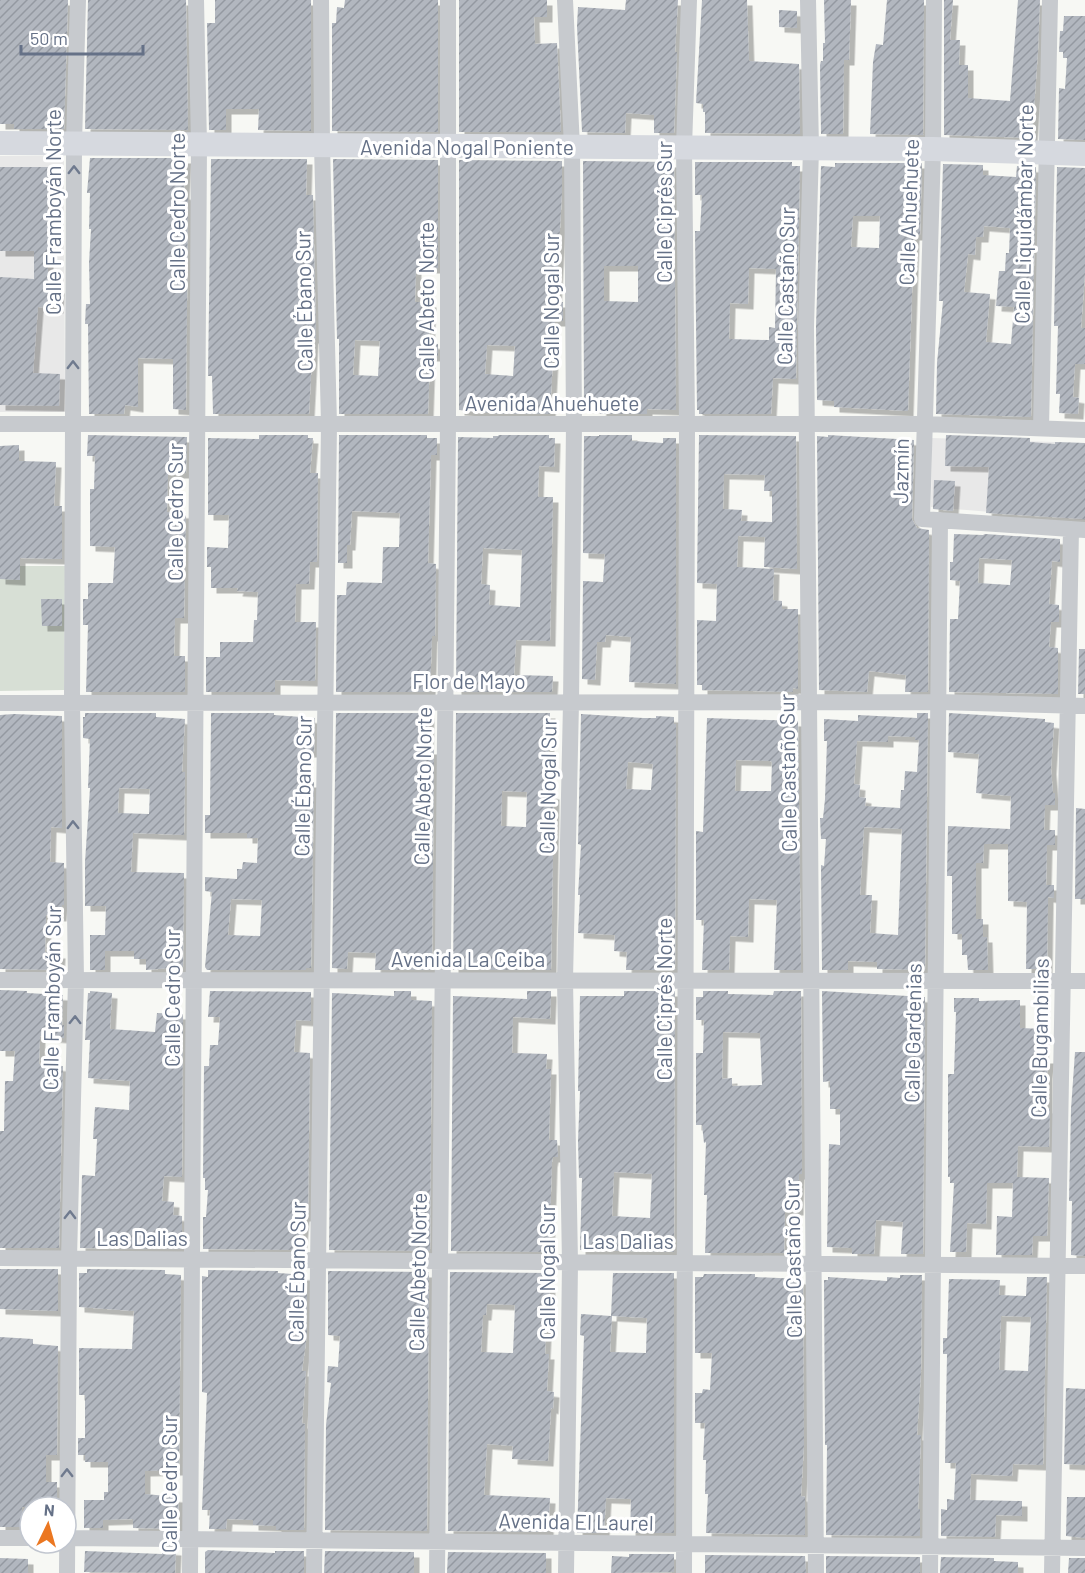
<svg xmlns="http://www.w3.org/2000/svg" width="1085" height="1573" font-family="Barlow,sans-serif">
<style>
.built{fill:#e8e8e8}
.green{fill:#d7dfd5}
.building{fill:url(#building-hatch);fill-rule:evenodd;filter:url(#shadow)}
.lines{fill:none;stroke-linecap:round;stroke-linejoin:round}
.street{stroke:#c7cace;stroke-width:16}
.secondary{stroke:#d6d9df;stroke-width:24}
.oneway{stroke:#6f7a8e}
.labels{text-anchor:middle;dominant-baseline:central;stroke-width:6;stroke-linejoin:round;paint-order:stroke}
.street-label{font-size:21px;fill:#657187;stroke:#fff}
</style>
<defs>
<pattern id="building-hatch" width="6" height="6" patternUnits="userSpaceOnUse" patternTransform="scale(1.5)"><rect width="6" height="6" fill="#b2b7bf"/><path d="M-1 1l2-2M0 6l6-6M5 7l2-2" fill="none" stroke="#9499a1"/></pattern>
<filter id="shadow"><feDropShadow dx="5.5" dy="5.5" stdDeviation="0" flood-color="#0004"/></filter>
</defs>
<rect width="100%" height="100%" fill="#f7f8f4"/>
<!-- built -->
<path class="built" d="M0,156H64L65,412H0Z
M932,438L1085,443V520L931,507Z"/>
<!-- green -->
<path class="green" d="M0,566H65L64,690L0,691Z"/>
<!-- building -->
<path class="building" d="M0,0H68L64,129H14V124H0Z
M88,0H186L188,130L85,129Z
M215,0H311V131L258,130L259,109H226V130H209L207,23H215Z
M345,0H438V132L332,131V23H336L337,7L344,8Z
M459,0H547V17H534L535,44L557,43L561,132H459Z
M626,0H678L675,52H677L674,133H654V115L626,113L625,133L582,132L577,26L578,7L625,10Z
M702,0H747L749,61L799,64L800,134L705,133V112H703V104L696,103Z
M824,0H851L849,60H844L843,134H821L820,65L821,61H823V43H825Z
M887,0H924L923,135L870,134L873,62L876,44L883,45Z
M944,0H953L950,40H960L959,65H968V98L1010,101L1018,0H1040L1038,50L1032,138L944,135Z
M779,10L797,11V28L779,27Z
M1064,16H1085V140L1058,139L1059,88L1065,89L1067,58H1063V52H1059L1060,31H1063Z
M90,158H186L184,194L188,195L186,410L173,409V359L138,358V407L125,405L124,414H89L88,324H85L86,304H90L89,263L91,229H89L90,193H87Z
M211,159H307L306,195H313L316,339L313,338L309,414H213L212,376H208Z
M333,159L438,160V268H416L415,302H431L429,343L438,344V356H430L428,414H339V339H337ZM355,340L380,341L378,376L353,375Z
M459,160L562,161V192L556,302H563V321H555L550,414H500L459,410ZM487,345L515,346L513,376L485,374Z
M583,161L674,162L676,410L647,409V414H600L601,408L584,407ZM604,266H638V302L604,301Z
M695,162H792V166H800L796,379L773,378L771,414H699V410H697L695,231H700L702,195H695ZM749,268L776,269L775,328L769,327V340L729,339L730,303L748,304Z
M835,163H922L920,235H914L908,411L834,407V401L817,400L816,327L821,166L835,167ZM853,216H880L879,248L851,247Z
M943,164L983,165V175L1016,177L1017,166L1036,167L1031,417L936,414L937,363L943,301H939ZM984,226L1010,228L1009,253H1006L1005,271H999L996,306L1014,307L1011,344L986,342L990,294L964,292L968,254L975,255L976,237H983Z
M0,167H48V287L59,288L58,308L38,307L33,373L60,374L59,406L0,405V277L34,279V251H0Z
M1057,167L1085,168V273L1081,328H1085V364H1075L1073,397L1079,398L1078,414L1059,413L1060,394H1056L1058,326H1054Z
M88,435L187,437L186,473H168L167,512L186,513L184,618H175L174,656H185V692H86L88,625H83V599H88V583H113L115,547L90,546V489H94L95,456H87Z
M259,435H308V438H313L310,473H318L317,562H310L309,584H296L295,622H316L315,681L275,680V692H206V657H220V642H253L254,620H257L258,592L237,591L238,588H211V567H207V547L228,548L229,515H208V438L259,439Z
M339,435H427V438H437V455H431L428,563L436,564L435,636H432L430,692H336L337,595H346L347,582L382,583L383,547H399L400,513L352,511L350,545H347V563H338Z
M499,435H549V438H555L554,467L539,466L538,497H553L550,641L516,640L514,675L553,676L552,692H456L458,437L493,438V436H498ZM483,548L522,550L520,607L489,605L490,585L481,584Z
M599,435H632V441L663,443V438H676V684L629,682L631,637L606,635L605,642H597L595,680L582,679L583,581L603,582L605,554L583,553L584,436H599Z
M699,435L796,436L797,569L764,567L765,537L738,536L737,567L774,569L773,600L782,601V609H798V689L793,688V692L702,690V685H697V620L716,621L717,584L697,583ZM724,474L765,475L764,491H772V522L741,521L742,510L723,509Z
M828,435L914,440L912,519L917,528L929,530L928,692H905L906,675L869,671L867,692L819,690L817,436L828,437Z
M946,435L1030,438V442L1055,444V442L1085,443V519L986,513L989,467L945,466Z
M19,445V461L56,462L54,506H62V559L20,558V580L0,579V446Z
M934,480L955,481L953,511L933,509Z
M954,534L983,535L985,534L1060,539V562L1052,561L1049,604L1059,605V622H1051L1049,647L1058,648V694L949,692L950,619H958L960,581L950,580V562H953ZM979,558L1012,560L1010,585L978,583Z
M41,599H62V626H42Z
M1079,649H1085V694H1078Z
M85,713H156V717L185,719L182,772H185L184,835L133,833L131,872L184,873L183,967L146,970V959H134V951H105V970H90V935H105L106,906H85V862L90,788H88L90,739L83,738V717H85ZM119,788L150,789L149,814L118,813Z
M211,713H274V715L315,718L314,752H306L304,782H314L311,968H306V970H207L205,967L212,892L205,891V877L237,879V869H242L243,862L257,863L258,838H247V833H205V815H210ZM231,899L262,900L260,936L228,935Z
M336,713H429L428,749H434L432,970H375L376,953L348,952L347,969L332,968Z
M456,713H550L547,793L554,794L551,970H453ZM502,791L527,792L526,827L501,826Z
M917,713H928L925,970L877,969V962L848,961V970H822L821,865L824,866L826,839H821L820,818H823L825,799L827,741H824V719L858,721V715L917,718ZM888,736L915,737V740H919L917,772L905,771L904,790H901L900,808L865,806L866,798L859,797L860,785L854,784L857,741L888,742ZM864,827L902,829L898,935L870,933L872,895H860Z
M949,713L1045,719V722L1054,723L1051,769L1053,793H1055V805H1045L1044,830H1055V845H1047L1046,885H1054V898L1048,897V902L1047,969H1026L1027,902L1008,901V844H984L983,863H976V919H983V937H987L988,970H968L967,955H962V934H952V876H947L948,826L1010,829L1011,796L976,793L979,754L948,752Z
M14,714L62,716V828L51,827L50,862L64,863V905H62L61,916L46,915L45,952L60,953L59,970L0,969V715Z
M581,714L643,718H656V716L674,717V724H676L675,970H626L627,952L614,951L615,935L578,933L580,895H578L581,845L578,844ZM628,762L653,764L651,790L626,789Z
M707,718L798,721L801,970H774L777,900L749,899L748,937L730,936L729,970H702L704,920H696V831L703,832ZM736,760L770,761L772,762L771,791H735Z
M1076,808L1085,809V899H1075Z
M0,990L27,991V993L63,995L62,1025H64V1038L40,1036L39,1064L63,1066L59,1248H0V1131H4L5,1081H13L15,1051H0Z
M90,991L112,993L110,1029L155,1032L157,1013L183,1014L182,1177L164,1176L162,1201L174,1202L173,1215L182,1216V1249L80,1248L82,1175L95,1176L97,1139H93L95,1107L129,1110L130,1081L88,1078L90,1040H85L88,993H90Z
M210,991L311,992V1021L296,1020L294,1052L310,1053L308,1216H304L301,1250L203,1249V1217H206L208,1190H205V1178H203L204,1066H209L210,1045H218L220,1017H208Z
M394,991H411V1000L432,1001L430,1251L329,1250L332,993L394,996Z
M527,991H551V996L550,1019L513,1017L512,1053L547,1054L546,1069H551L549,1140H557L558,1157H553L552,1162L549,1252L451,1251L453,996L527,999Z
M624,991H675L674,1252L580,1250L582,1178H579L578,1141L580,1091H578L580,996H624ZM614,1172L652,1174L650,1218L612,1216Z
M703,991H728V994L773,995L774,991H801L802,1174H799L798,1210L785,1209L784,1253H705L707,1195H704L706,1142L704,1143L702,1125H696V1053H703L704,1020H696V997H703ZM723,1032L760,1033L762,1085L732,1086V1078L722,1079Z
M822,991L925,997L923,1254H901L903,1222L876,1220L874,1254H852V1248L827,1247L829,1144L840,1145V1109H830V1081L823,1082Z
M954,998H979V1001L1020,1000V1028L1044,1029L1043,1058H1049L1047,1074V1108H1050L1049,1147L1018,1146L1017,1177L1049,1178L1047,1236H1033L1032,1255H996L997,1216L1012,1217L1013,1183H987L986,1224L967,1223L966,1252H950L954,1183H950V1177H948V1074H954L956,1012H954Z
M1075,1052H1085V1256L1071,1255L1072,1201H1069L1071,1109Z
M0,1269H58V1311L0,1309Z
M87,1269L165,1270V1274L181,1275L179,1470L145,1471V1494L178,1497L179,1529L133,1528V1519L103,1520V1528H84V1500H104V1492H108V1462H85V1455H78V1438H85V1395H79V1348L132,1349L134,1311L79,1307V1273H87Z
M208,1270L278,1271V1273L307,1275V1334L302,1371H306L302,1423L305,1424L304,1530H276V1526L253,1525V1520L227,1519L226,1529H209L210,1510H202L207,1393L202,1392V1276L208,1277Z
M328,1271L429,1272L427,1531L325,1530L326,1425L331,1383L327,1382L328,1366L338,1367L340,1336L328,1335Z
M450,1272L548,1273V1281H550L549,1313L547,1312L545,1354H549L547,1391L554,1392L553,1409L551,1408L548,1461L512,1459L513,1446L487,1444L484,1495L550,1498L548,1532L448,1531ZM487,1304L515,1305L513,1353L481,1352L483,1315H486Z
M613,1273H674V1533H630L631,1499L606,1498L604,1533H577L584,1336L580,1335L581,1314L611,1316ZM612,1316L647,1318L646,1353L610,1352Z
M704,1274H755V1277L803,1279L804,1444L801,1496L805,1497V1535L706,1533L708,1494H705L706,1460H703L705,1423H695V1393H702L703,1389L710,1390L712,1353H695V1277H703Z
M900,1275H922L921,1372L917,1435H921L918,1509H920V1536L826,1535L827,1445H825L824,1280H828V1277L887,1281V1277L900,1278Z
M1027,1277H1047L1043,1465L1013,1464L1012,1476L971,1474L970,1500L1022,1501V1516L996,1515L995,1537L941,1536V1509L947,1510V1499L954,1500L956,1463H945L947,1354H943V1338H947L949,1279L1000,1280L999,1295L1026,1296ZM1001,1316L1031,1317L1028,1371L999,1370Z
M0,1337L33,1339V1344L58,1346L57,1455H46V1482H57V1507H22V1527H0Z
M1066,1388L1085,1389V1465L1064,1464Z
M1067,1497H1085V1538L1066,1536Z
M162,1549L176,1550L175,1573L84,1572L85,1551L162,1554Z
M208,1550L275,1553V1551H304V1573H205V1552Z
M325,1551L414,1552V1573H324Z
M448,1552L546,1553V1573H447Z
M629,1554H674V1572L611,1573L612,1556L629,1557Z
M705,1555L805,1556L806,1573H705Z
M826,1556L920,1557V1573H826Z
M941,1557L994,1558V1561L1018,1562V1573H940Z
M0,1558L28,1559V1573H0Z
M1069,1558H1085V1573H1068Z"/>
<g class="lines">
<!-- street -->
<path class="street" d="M565,0L572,147L574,424L571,703L565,980L570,1263L566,1573
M808,0L811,148L806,327L816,1573
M934,0L933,149L922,519L1085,530
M0,424H924L1085,430
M1041,428L1050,0
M0,703L938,702L1085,706
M0,980L1085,981
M0,1258L1085,1266
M0,1538H30
M66,1538L1085,1548
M67,1573L69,1259L76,980L72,703L74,143L78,0
M190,1573L199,144L196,0
M314,1573L329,424L322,145L321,0
M437,1573L448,424V0
M684,1573L687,424L684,147L689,0
M930,1573L940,520
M1052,1573L1071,529"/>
<!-- secondary -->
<path class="secondary" d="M0,143L933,149L1085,154"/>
</g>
<!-- one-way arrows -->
<defs><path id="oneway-chevron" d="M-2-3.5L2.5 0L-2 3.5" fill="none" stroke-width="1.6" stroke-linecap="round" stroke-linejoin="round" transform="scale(1.5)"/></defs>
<g class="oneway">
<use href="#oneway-chevron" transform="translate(74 170) rotate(-90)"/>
<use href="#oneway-chevron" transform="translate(73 365) rotate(-90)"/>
<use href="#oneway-chevron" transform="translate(73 825) rotate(-91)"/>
<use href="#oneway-chevron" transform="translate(75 1020) rotate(-89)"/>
<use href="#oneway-chevron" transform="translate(70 1215) rotate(-89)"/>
<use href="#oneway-chevron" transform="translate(67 1473) rotate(-90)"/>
</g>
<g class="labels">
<!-- street labels -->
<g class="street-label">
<text x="467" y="146">Avenida Nogal Poniente</text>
<text transform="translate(52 212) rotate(-90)">Calle Framboyán Norte</text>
<text transform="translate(176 212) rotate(-90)">Calle Cedro Norte</text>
<text transform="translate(663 212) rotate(-90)">Calle Ciprés Sur</text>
<text transform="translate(908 212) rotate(-88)">Calle Ahuehuete</text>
<text transform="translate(1023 214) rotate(-89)">Calle Liquidámbar Norte</text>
<text transform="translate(785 286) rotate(-89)">Calle Castaño Sur</text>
<text transform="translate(303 301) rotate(-91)">Calle Ébano Sur</text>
<text transform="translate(425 301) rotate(-90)">Calle Abeto Norte</text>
<text transform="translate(550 301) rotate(-90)">Calle Nogal Sur</text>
<text x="552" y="402">Avenida Ahuehuete</text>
<text transform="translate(900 471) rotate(-89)">Jazmín</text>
<text transform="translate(174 512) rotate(-90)">Calle Cedro Sur</text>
<text x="469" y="680">Flor de Mayo</text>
<text transform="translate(787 773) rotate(-91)">Calle Castaño Sur</text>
<text transform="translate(302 786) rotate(-89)">Calle Ébano Sur</text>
<text transform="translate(422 786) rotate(-89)">Calle Abeto Norte</text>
<text transform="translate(547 786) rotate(-89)">Calle Nogal Sur</text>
<text x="468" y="958">Avenida La Ceiba</text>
<text transform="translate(51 998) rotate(-89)">Calle Framboyán Sur</text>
<text transform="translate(171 998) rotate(-90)">Calle Cedro Sur</text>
<text transform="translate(663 999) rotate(-90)">Calle Ciprés Norte</text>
<text transform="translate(912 1033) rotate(-89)">Calle Gardenias</text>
<text transform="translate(1039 1038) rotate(-89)">Calle Bugambilias</text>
<text x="142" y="1237">Las Dalias</text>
<text x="628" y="1240">Las Dalias</text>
<text transform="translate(792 1259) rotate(-91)">Calle Castaño Sur</text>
<text transform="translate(296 1272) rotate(-89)">Calle Ébano Sur</text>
<text transform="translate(417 1272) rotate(-89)">Calle Abeto Norte</text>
<text transform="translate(546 1272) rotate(-90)">Calle Nogal Sur</text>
<text transform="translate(168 1484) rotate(-90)">Calle Cedro Sur</text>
<text transform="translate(576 1521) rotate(1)">Avenida El Laurel</text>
</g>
</g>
<!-- north arrow -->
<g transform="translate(48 1525) rotate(5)"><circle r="28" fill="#ffffff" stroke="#c1c6cf" stroke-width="1.5"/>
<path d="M0-4.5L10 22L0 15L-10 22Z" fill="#eb7721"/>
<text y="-9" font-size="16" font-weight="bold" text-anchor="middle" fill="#657187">N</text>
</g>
<!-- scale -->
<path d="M21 45v9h122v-9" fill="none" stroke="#657187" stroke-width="3"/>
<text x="30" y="45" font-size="18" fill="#657187" stroke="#ffffff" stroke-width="4.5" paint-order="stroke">50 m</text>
</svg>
